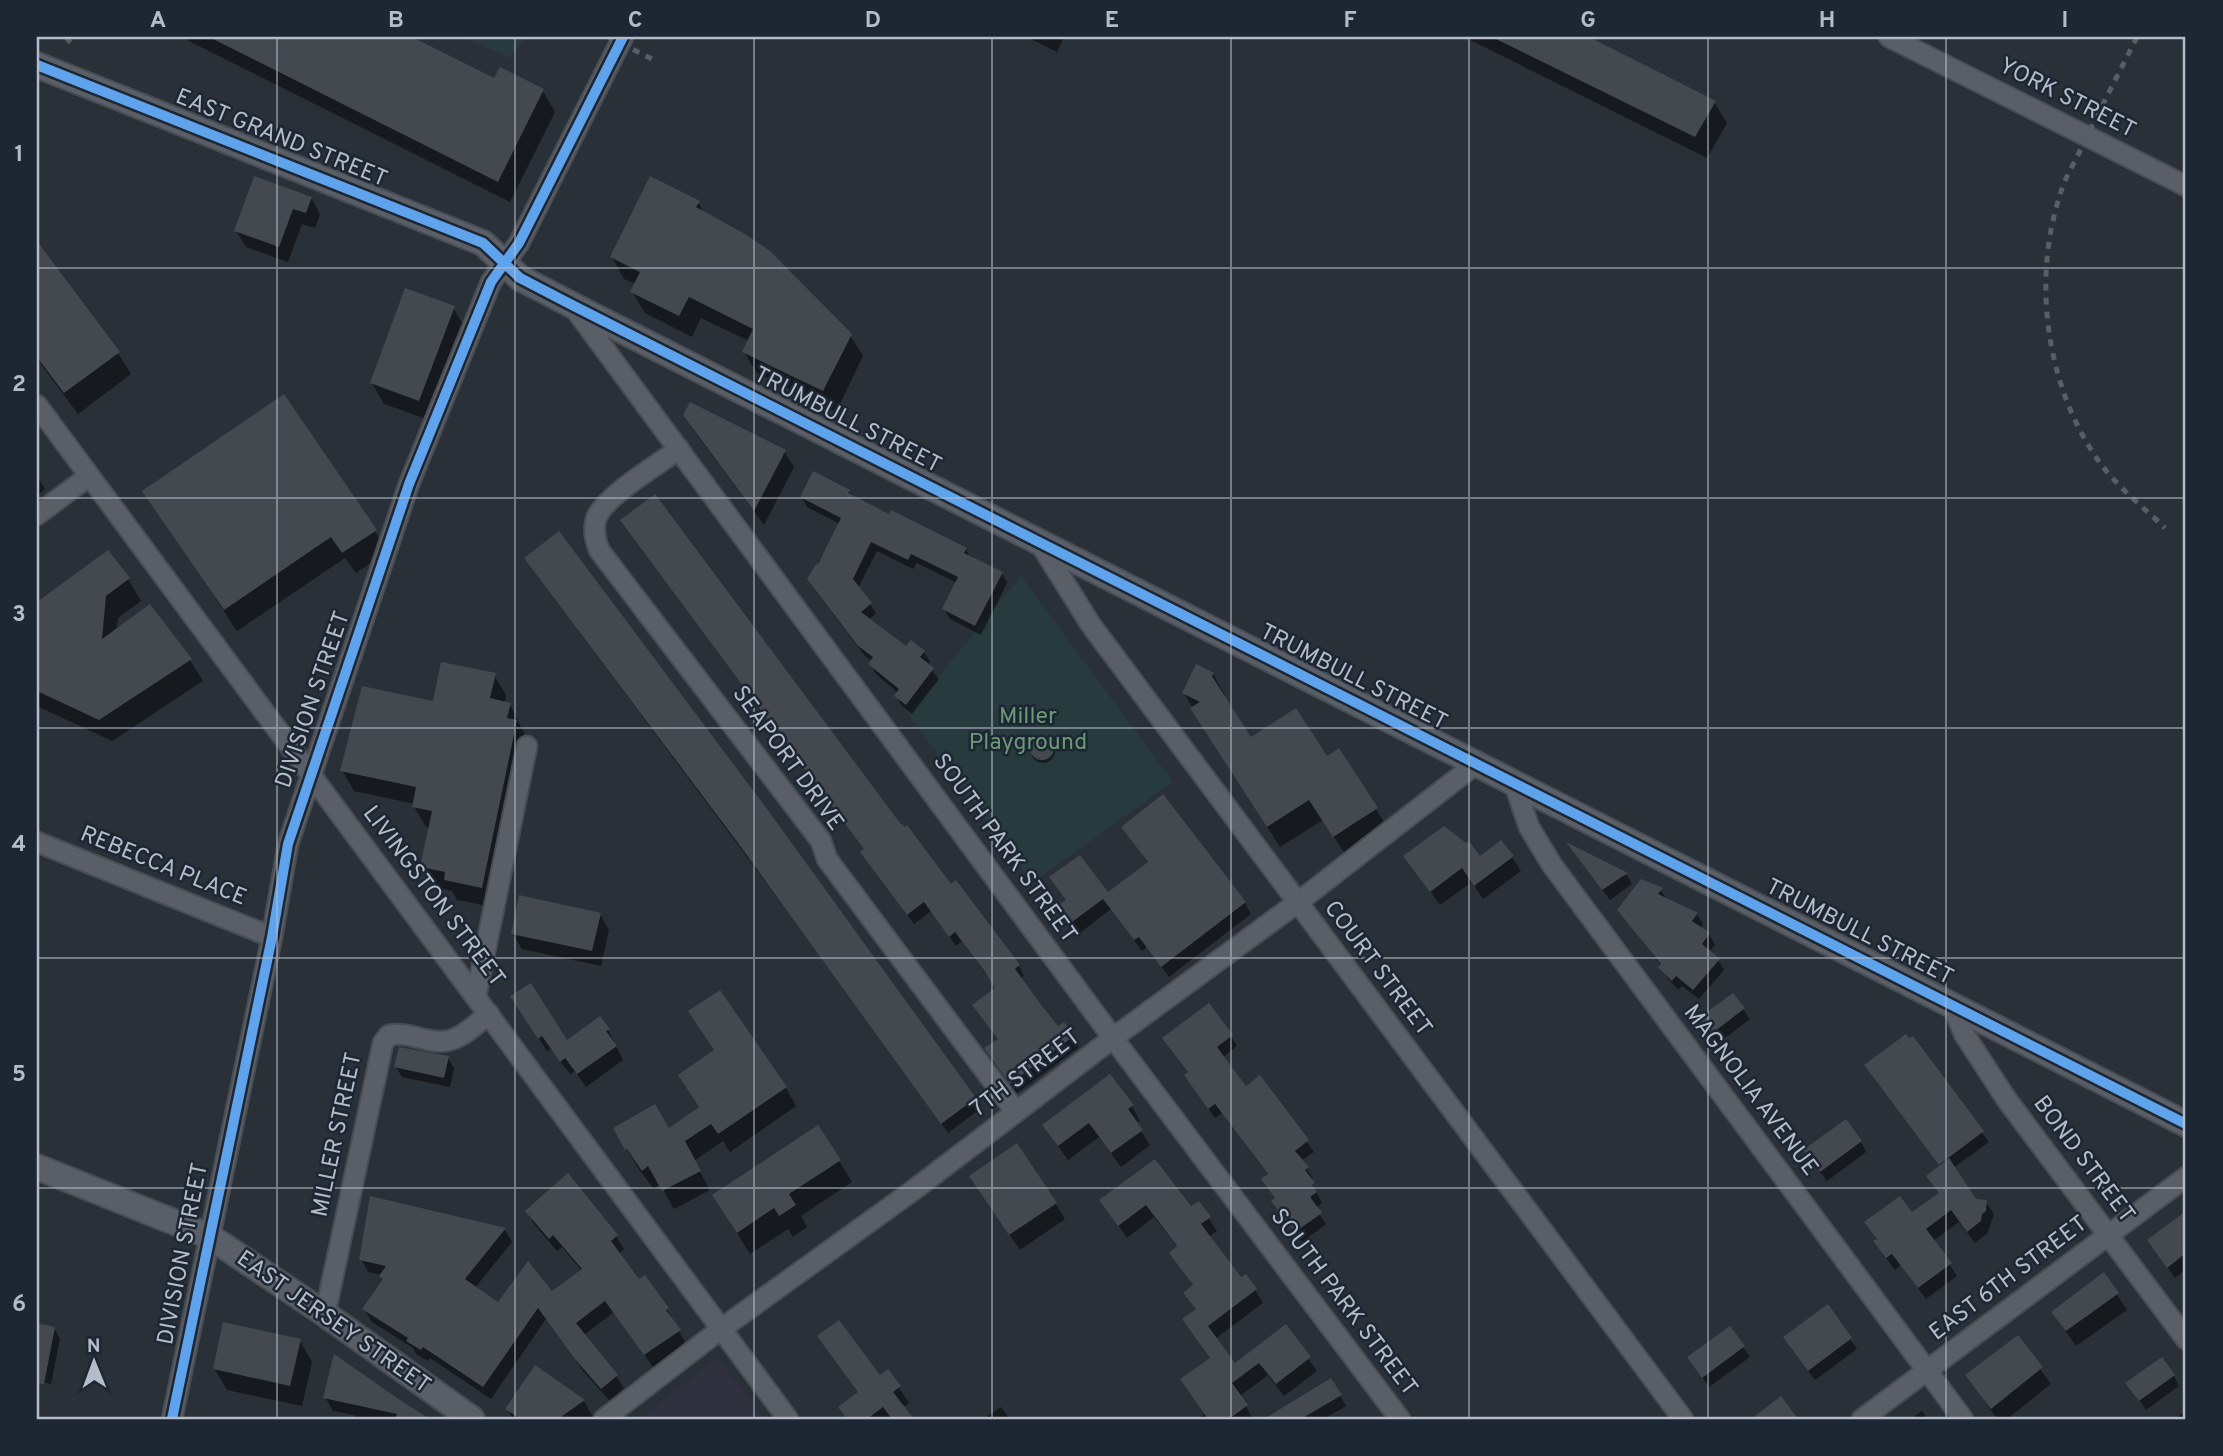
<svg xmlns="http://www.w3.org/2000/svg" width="2223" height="1456" font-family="Overpass,sans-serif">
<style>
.medical{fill:#31303e}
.green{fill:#273a3e}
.shadow{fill:#0007}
.building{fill:#444950}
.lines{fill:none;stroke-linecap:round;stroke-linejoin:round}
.minor-casing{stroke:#484c53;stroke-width:23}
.tertiary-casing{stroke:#484c53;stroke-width:28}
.minor{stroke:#5a5e66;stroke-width:19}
.tertiary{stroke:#5a5e66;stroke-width:24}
.rail{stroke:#595d64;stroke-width:5;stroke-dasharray:7 7;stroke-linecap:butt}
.cycleway-casing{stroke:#1d2633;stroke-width:15}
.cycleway{stroke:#60a3ed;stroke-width:10}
.grid{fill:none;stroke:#b4bcc9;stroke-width:2;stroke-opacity:0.55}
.labels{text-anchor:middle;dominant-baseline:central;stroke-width:5;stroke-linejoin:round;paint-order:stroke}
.street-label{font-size:23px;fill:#b4bcc9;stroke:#1d2633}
.park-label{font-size:23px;fill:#6b9a76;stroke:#1d2633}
.neatline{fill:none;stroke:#b4bcc9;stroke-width:2.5}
.grid-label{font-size:23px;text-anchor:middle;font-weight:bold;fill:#b4bcc9}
</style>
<rect width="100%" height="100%" fill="#2a3038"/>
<!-- medical -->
<path class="medical" d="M718,1358L764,1419H639Z"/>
<!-- green -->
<path class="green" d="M462,37H523L525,38L510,58Z
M1021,576L1173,782L1032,883L908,714Z"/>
<!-- shadow -->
<path class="shadow" d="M181,37H408L495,81L543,91L555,112L510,202Z
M1027,37H1064L1057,52Z
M1464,37H1585L1714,102L1727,123L1707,158Z
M311,198L320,214L315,228L302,224L288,262L246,247L236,231Z
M698,202L705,215L850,335L863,356L836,412L757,373L744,352L749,341L701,318L692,337L645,313L632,292L636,284L624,279L612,257Z
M37,244L118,353L131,374L78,414L37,359Z
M453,308L466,329L432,421L384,404L372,383Z
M685,415L784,451L794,467L764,525L695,432Z
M37,476L45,489L37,496Z
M144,491L375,531L387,552L356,573L345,558L237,631Z
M848,491L852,497L966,549L970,558L1002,573L1007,583L981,635L950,619L944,609L957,583L917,563L913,569L877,551L858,588L876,613L869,620L906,649L924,652L930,662L927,665L939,679L912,714L902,706L896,696L898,693L876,674L870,664L872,661L865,656L815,590L817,565L840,524L807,507L802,497Z
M108,552L128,579L141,601L118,618L116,631L190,660L203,681L112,741L37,706V603Z
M532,568L769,814L980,1109L948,1133L869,1021Z
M1213,674L1225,695L1224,697L1251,739L1326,758L1339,750L1389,830L1347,857L1323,820L1280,847L1205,730L1184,693Z
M494,675L506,695L505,703L510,704L528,742L493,907L457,900L452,891L434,887L422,867L430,828L426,827L414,807L415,804L354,791L342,770L435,704Z
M1031 751a12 12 0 1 1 24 0a12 12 0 1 1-24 0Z
M898,824L951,887L956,883L1019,966L1024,976L1020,979L1058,1028L1073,1037L1079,1047L1017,1093L992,1059L999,1040L997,989L962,941L956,946L931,911L914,924L862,853Z
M1123,827L1245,903L1251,914L1169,977L1147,947L1142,951L1111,909L1080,933L1061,905L1067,901L1058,889L1108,895L1149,864Z
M1574,852L1626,874L1632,884L1610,900Z
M1406,857H1512L1521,871L1483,899L1472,882L1440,905Z
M1661,890L1667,900L1697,914L1703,924L1700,928L1709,934L1715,945L1709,952L1718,960L1724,970L1699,999L1682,986L1678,990L1667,977L1661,965L1619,911Z
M600,914L609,930L601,966L522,949L512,933Z
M1732,995L1750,1019L1717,1044L1705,1029Z
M521,1010L566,1042L608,1030L623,1060L586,1087L575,1071L570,1074L551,1049L547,1051Z
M1231,1036L1237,1046L1222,1058L1245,1088L1260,1077L1314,1152L1301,1161L1313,1178L1310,1180L1322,1203L1315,1208L1326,1224L1302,1242L1280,1211L1269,1176L1222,1113L1215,1118L1192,1085L1189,1073L1171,1049Z
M1912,1039L1989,1142L1953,1168L1975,1201L1986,1202L1994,1214L1987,1234L1975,1243L1959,1222L1933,1241L1957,1276L1926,1299L1901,1265L1895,1270L1883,1254L1874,1234L1912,1215L1940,1194L1928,1176L1941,1167L1872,1076Z
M448,1058L454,1068L450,1087L402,1077L396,1067Z
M680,1076L786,1088L796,1106L730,1152L723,1141L694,1161L710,1190L674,1209L660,1184L654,1189L638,1168L615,1129L669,1130L700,1108Z
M1132,1106L1140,1121L1136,1123L1150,1145L1121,1167L1099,1137L1068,1160L1044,1126Z
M1861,1142L1866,1152L1827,1181L1811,1161Z
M839,1161L852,1182L801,1216L807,1227L793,1237L788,1229L750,1254L714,1196Z
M568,1176L616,1236L624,1249L618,1254L639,1282L667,1309L686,1344L653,1367L614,1312L584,1335L616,1376L624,1388L610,1401L583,1371L546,1319L491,1399L430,1358L428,1361L416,1354L413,1348L372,1322L364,1309L384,1281L381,1275L368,1272L361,1259L372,1199L505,1230L512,1242L475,1288L498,1304L552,1294L582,1271L562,1247L557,1251L534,1224L527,1212Z
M980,1192L1056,1204L1065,1219L1020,1250Z
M1102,1201L1191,1209L1198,1203L1217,1231L1209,1237L1241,1279L1255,1290L1263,1303L1215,1339L1235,1365L1285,1327L1317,1371L1284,1396L1268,1375L1240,1396L1253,1419H1198L1205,1414L1211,1359L1184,1320L1197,1311L1186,1293L1194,1287L1171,1253L1178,1248L1154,1217L1127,1238Z
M2186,1212V1274L2184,1271L2175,1278L2149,1240Z
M2103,1274L2127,1310L2076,1346L2053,1313Z
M1827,1307L1857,1349L1815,1380L1791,1348Z
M37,1325L54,1328L60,1339L51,1384L37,1381Z
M1730,1328L1750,1357L1709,1387L1689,1358Z
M819,1337L880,1377L888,1371L909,1403L903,1407L911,1419H847L840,1407L859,1393Z
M2018,1338L2051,1384L2007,1419H1997L1968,1376Z
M300,1341L312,1362L302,1406L227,1390L214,1368Z
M535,1368L584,1401L593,1417L589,1419H513L507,1409Z
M2174,1376L2179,1386L2146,1410L2128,1384Z
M1331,1380L1346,1406L1324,1419H1267Z
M325,1397L418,1414L422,1419H354L355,1415L333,1411Z
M1001,1407L1010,1419H983Z
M1922,1411L1928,1419H1911Z
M2186,1411V1419H2175Z"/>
<!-- building -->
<path class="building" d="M209,37H412L494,78L500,67L544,89L498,182Z
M1492,37H1589L1716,101L1695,137Z
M254,176L312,197L306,213L293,209L279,247L234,231Z
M650,176L700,201L696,207L745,234L770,251L852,334L823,391L742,352L753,329L689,297L679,316L630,292L640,272L610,257Z
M37,241L120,352L64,393L37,357Z
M405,288L455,306L419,401L370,383Z
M284,394L377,530L342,553L331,537L224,610L142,491Z
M690,402L786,450L754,511L683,415Z
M813,471L850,490L848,493L889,514L891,510L967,548L964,553L1003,572L975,626L942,609L958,577L911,554L908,560L871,542L853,579L872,603L861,612L906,646L911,640L925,651L920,657L934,668L906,705L894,696L899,689L868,664L873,657L858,646L807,579L817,563L818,564L841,518L800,497Z
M655,494L900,823L905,827L907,825L951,884L956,880L1020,965L1015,969L1042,1006L1058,1026L1064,1022L1074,1036L1010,1084L984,1048L998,1039L972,1005L995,988L983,969L955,932L949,937L924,902L907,915L860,852L864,849L620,520Z
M559,531L770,813L976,1098L941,1124L738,843L524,558Z
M108,550L130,578L106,596L102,639L150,604L192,659L99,720L37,691V602Z
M441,662L496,673L490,698L511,703L507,718L517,720L482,888L444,880L445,872L420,867L432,811L412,807L416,787L340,771L362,686L433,701Z
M1196,664L1214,673L1212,676L1251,737L1296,708L1327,756L1339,748L1378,808L1333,837L1309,800L1267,827L1190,708L1200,702L1182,693Z
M1030 748a12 12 0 1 1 24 0a12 12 0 1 1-24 0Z
M1163,794L1246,902L1161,967L1139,937L1134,940L1103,899L1072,922L1059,905L1066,900L1049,877L1080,855L1108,892L1148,862L1121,827Z
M1444,826L1466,843L1469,841L1480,856L1501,840L1514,856L1474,886L1462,868L1430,892L1403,856Z
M1566,842L1628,873L1602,890Z
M1641,879L1663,888L1658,894L1698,913L1692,921L1710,933L1702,944L1720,959L1693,990L1676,976L1672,981L1658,967L1661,964L1617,910Z
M519,895L601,913L592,951L511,934Z
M531,983L567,1040L600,1016L610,1029L606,1031L617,1046L577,1074L565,1058L560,1062L542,1036L538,1039L510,996Z
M720,990L787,1087L718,1134L711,1124L685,1141L701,1171L662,1191L648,1166L642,1171L627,1149L625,1150L613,1128L655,1104L669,1128L699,1107L678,1075L714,1050L688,1011Z
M1733,993L1745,1008L1710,1035L1697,1019Z
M1209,1003L1233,1035L1217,1047L1246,1086L1260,1075L1309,1140L1295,1151L1309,1167L1305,1170L1315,1183L1312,1185L1317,1192L1310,1197L1322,1213L1295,1232L1271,1201L1275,1198L1261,1179L1268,1174L1215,1104L1208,1109L1184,1075L1188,1072L1162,1038Z
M1906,1034L1909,1038L1913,1036L1984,1131L1939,1165L1864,1065Z
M399,1047L449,1056L444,1078L394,1067Z
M1110,1074L1134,1105L1128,1109L1143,1130L1111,1153L1089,1123L1058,1146L1042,1125Z
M1846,1119L1862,1141L1820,1172L1803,1150Z
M818,1125L841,1160L789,1194L796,1205L779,1216L774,1208L737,1233L712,1195Z
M1017,1143L1057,1203L1009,1235L969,1176Z
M1949,1158L1976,1199L1987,1200L1986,1211L1982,1214L1981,1221L1967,1232L1951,1210L1926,1229L1952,1263L1918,1288L1892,1254L1886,1258L1873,1241L1877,1239L1864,1222L1900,1196L1912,1212L1939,1193L1926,1176Z
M1155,1159L1191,1206L1199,1201L1211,1217L1201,1224L1241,1277L1246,1274L1257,1289L1208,1326L1235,1363L1286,1324L1311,1357L1276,1384L1259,1363L1232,1383L1248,1405L1229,1419H1208L1180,1379L1210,1358L1182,1319L1196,1309L1183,1293L1193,1285L1169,1253L1177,1246L1146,1205L1118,1226L1099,1200Z
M568,1173L618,1235L611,1241L639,1279L645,1275L669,1308L666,1310L681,1330L644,1355L605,1301L576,1323L618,1375L601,1389L574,1358L538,1308L483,1387L423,1347L421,1350L406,1341L408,1338L362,1309L383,1279L379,1276L386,1266L359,1260L370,1196L506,1228L465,1279L498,1302L528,1261L552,1291L582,1269L553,1235L549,1239L525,1211Z
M2186,1211V1253L2167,1268L2147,1240Z
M2104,1272L2119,1293L2066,1331L2051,1312Z
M1828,1304L1852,1338L1808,1371L1783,1337Z
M839,1320L880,1375L888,1369L901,1386L893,1392L914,1419H892L883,1407L867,1419H847L838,1407L858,1392L817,1336Z
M223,1322L301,1339L290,1386L213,1369Z
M37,1323L55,1327L44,1384L37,1383Z
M1730,1326L1745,1346L1702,1378L1687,1357Z
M2018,1335L2043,1367L1991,1409L1965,1375Z
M334,1354L400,1400L430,1419H395L397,1414L323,1398Z
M2162,1357L2175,1375L2139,1401L2125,1383Z
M535,1365L585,1400L558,1419H521L505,1409Z
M1331,1378L1342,1395L1301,1419H1264Z
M1781,1396L1798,1419H1751Z"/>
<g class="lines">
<defs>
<path id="minor" d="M1889,37L2186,186
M572,305L1113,1038L1400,1419
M37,405L788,1419
M679,449C659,464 603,497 596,519C593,530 595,539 599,550L821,841L827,859L1016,1112
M37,515L89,476
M1039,542L1091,625L1683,1419
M1514,783L1529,827L1552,865L1963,1419
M37,842L272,937
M476,996L527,746
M1952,1004L1964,1034L2007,1100L2186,1339
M325,1314L383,1043L389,1035C409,1031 427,1044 446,1041C462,1039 477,1023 489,1014
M172,1419L272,937L288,844L409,484L491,282L519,243L623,37
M604,1419L721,1329L915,1189L1113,1038L1297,903L1476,764
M1862,1419L2186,1177"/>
<path id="tertiary" d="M37,65L483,243L520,278L572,305L2186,1124
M37,1167L209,1236L325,1314L472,1419"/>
</defs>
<!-- minor casing -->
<use href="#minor" class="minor-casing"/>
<!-- tertiary casing -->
<use href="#tertiary" class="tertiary-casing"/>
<!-- minor -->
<use href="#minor" class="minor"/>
<!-- tertiary -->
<use href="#tertiary" class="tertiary"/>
<!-- rail -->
<path class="rail" d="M66,37L72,45
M608,37L656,61
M2137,37C2118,75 2098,113 2080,151C2073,165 2064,180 2060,195C2032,280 2046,386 2098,460C2116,486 2143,507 2165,528"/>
<defs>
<path id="cycleway" d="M37,65L483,243L520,278L572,305L2186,1124
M172,1419L272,937L288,844L409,484L491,282L519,243L623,37"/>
</defs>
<!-- cycleway casing -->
<use href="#cycleway" class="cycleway-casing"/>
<!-- cycleway -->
<use href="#cycleway" class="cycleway"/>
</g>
<!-- grid -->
<path class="grid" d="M277,37V1419M515,37V1419M754,37V1419M992,37V1419M1231,37V1419M1469,37V1419M1708,37V1419M1946,37V1419M37,268H2186M37,498H2186M37,728H2186M37,958H2186M37,1188H2186"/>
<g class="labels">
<!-- street labels -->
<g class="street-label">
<text transform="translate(2067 99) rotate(27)">YORK STREET</text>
<text transform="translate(281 139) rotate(22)">EAST GRAND STREET</text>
<text transform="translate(847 421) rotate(27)">TRUMBULL STREET</text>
<text transform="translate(1353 678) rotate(27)">TRUMBULL STREET</text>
<text transform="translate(314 700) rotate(-71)">DIVISION STREET</text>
<text transform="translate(787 759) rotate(54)">SEAPORT DRIVE</text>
<text transform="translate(1004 849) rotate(54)">SOUTH PARK STREET</text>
<text transform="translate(163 867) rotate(22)">REBECCA PLACE</text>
<text transform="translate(433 897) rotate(53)">LIVINGSTON STREET</text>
<text transform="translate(1859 933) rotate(27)">TRUMBULL STREET</text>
<text transform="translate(1377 969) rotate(53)">COURT STREET</text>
<text transform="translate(1026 1074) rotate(-37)">7TH STREET</text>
<text transform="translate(1750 1091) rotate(53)">MAGNOLIA AVENUE</text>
<text transform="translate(338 1135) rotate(-78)">MILLER STREET</text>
<text transform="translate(2083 1160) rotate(53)">BOND STREET</text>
<text transform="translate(184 1254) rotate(-79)">DIVISION STREET</text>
<text transform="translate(2009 1279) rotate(-37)">EAST 6TH STREET</text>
<text transform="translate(1343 1303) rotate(53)">SOUTH PARK STREET</text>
<text transform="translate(333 1323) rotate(35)">EAST JERSEY STREET</text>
</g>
<!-- park labels -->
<g class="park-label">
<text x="1028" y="717">Miller<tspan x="1028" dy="26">Playground</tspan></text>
</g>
</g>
<!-- border -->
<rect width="2223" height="1456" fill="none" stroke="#1d2633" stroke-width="77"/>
<!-- north arrow -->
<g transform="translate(94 1362) rotate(359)" stroke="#1d2633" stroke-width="5" paint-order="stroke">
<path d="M0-5L12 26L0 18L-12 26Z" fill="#b4bcc9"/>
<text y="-10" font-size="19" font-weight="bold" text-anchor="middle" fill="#b4bcc9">N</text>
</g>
<rect x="38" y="38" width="2146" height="1380" class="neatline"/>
<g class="grid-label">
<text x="158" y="27">A</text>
<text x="396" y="27">B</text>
<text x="635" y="27">C</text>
<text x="873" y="27">D</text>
<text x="1112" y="27">E</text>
<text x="1350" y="27">F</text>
<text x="1588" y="27">G</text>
<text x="1827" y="27">H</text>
<text x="2065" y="27">I</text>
<text x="19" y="161">1</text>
<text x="19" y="391">2</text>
<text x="19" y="621">3</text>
<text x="19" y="851">4</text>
<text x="19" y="1081">5</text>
<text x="19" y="1311">6</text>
</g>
</svg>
